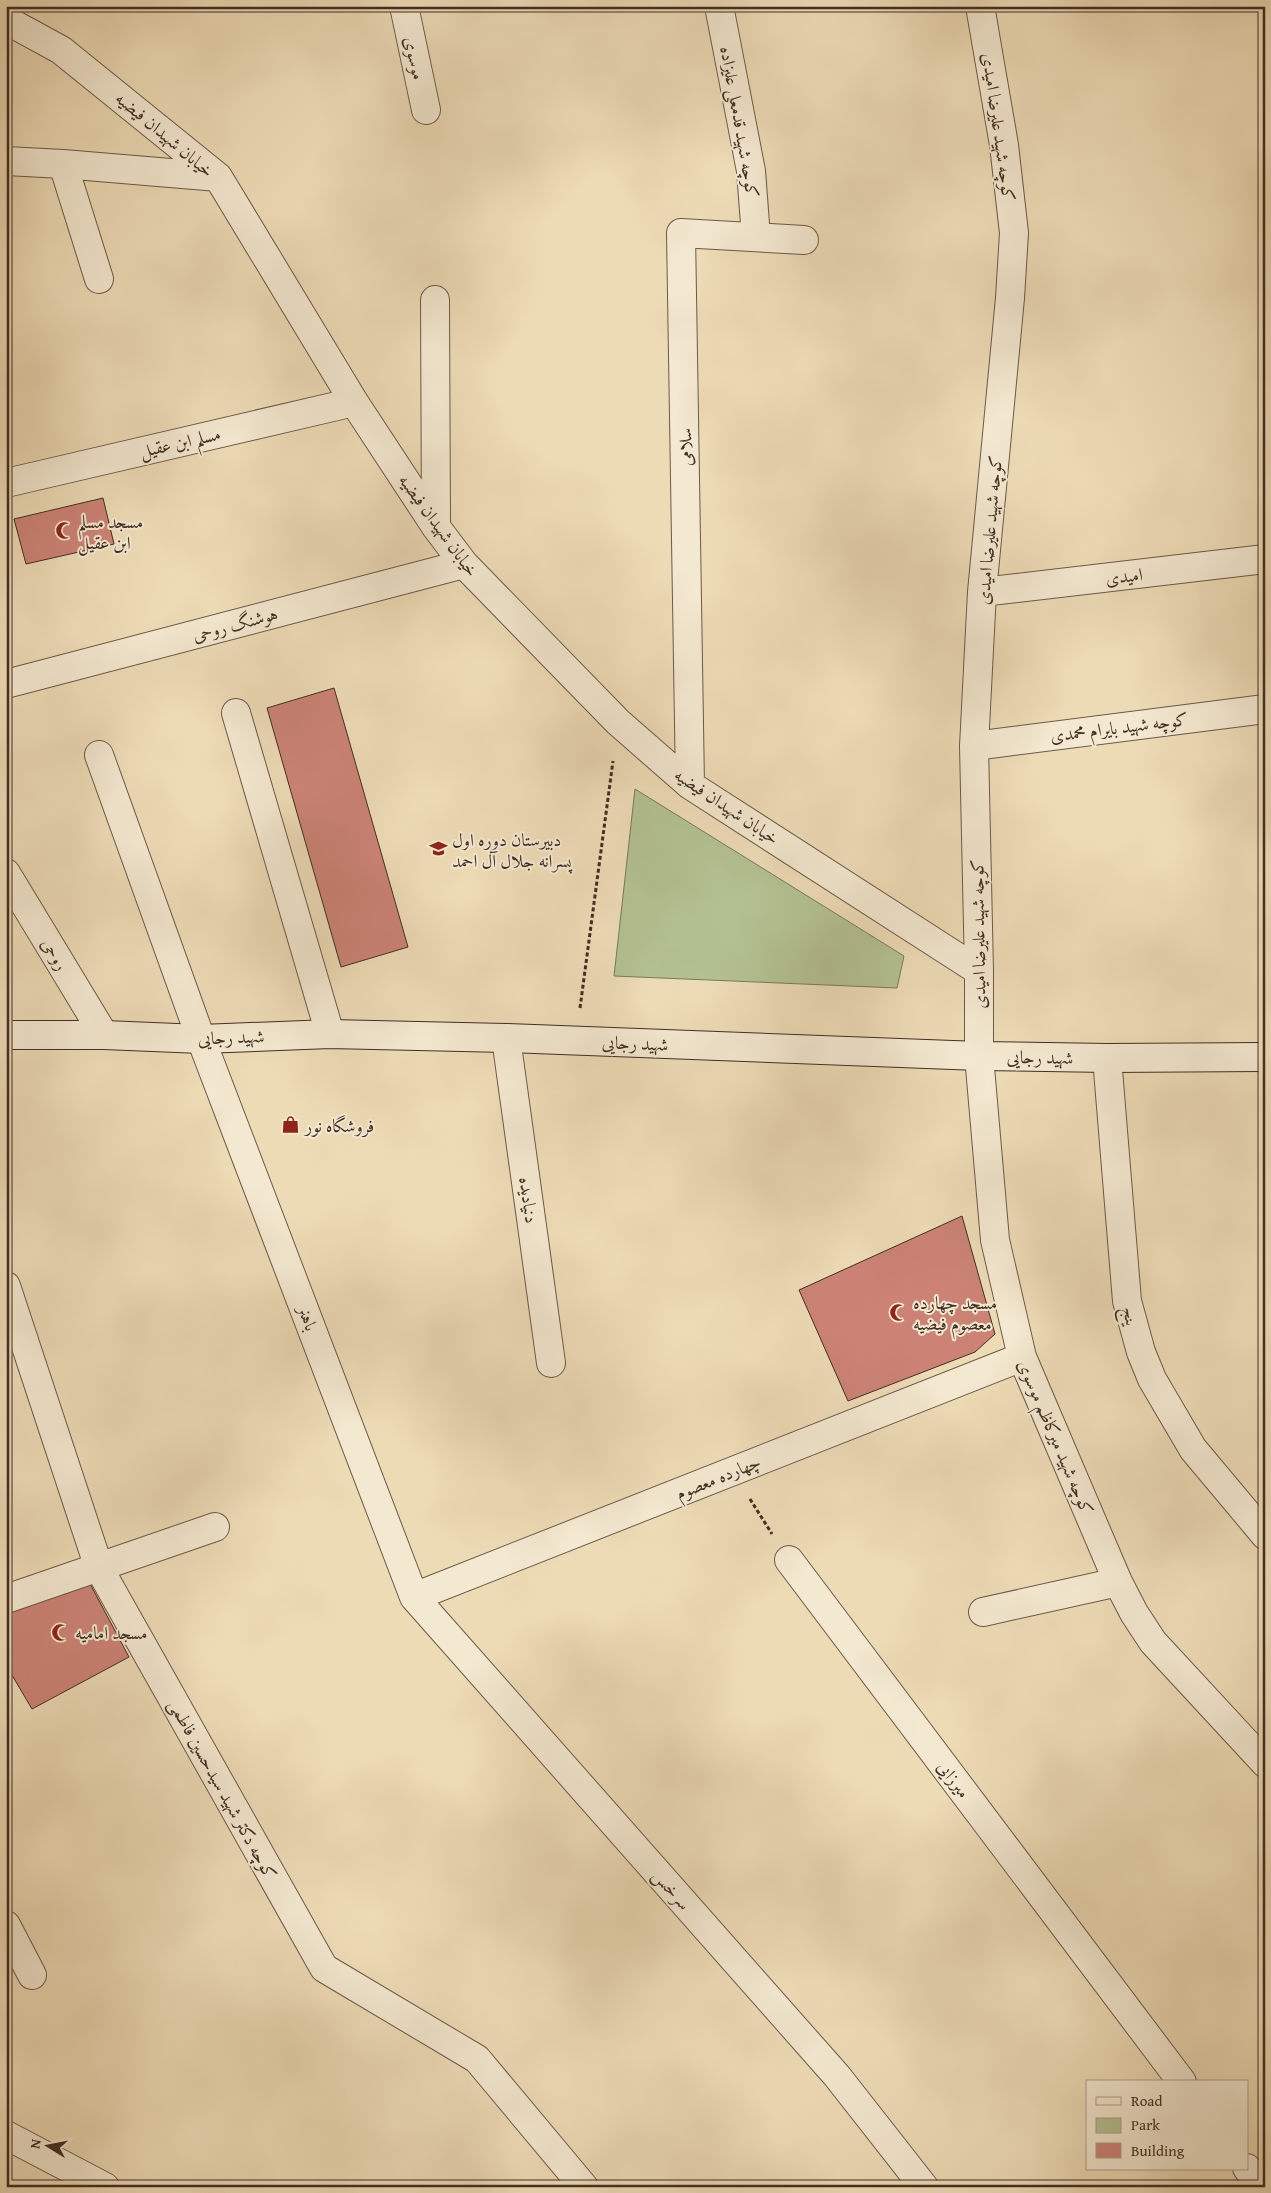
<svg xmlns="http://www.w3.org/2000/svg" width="1271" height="2193" font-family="'Gentium Book Plus',Amiri,serif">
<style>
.green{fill:#b3c192;stroke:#7a785b}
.building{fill:#cc8376;stroke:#412e24}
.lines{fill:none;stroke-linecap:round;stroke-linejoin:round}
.street-casing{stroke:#6c5948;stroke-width:30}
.secondary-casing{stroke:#412e24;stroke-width:30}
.path{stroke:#412e24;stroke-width:3;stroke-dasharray:4 2.5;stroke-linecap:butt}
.street{stroke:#f3e8d0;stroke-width:28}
.secondary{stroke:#f3e8d0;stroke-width:28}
.labels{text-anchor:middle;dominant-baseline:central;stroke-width:4;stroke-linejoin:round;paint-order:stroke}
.street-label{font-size:18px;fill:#412e24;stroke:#f3e8d0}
.poi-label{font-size:18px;fill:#412e24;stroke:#f3e8d0;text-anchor:start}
</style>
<rect width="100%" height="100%" fill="#eddbb6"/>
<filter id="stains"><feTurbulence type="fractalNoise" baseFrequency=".004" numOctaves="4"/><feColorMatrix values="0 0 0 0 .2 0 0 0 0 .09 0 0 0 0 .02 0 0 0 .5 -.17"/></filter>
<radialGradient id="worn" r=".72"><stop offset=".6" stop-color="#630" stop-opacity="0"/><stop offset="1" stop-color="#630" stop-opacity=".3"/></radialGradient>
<!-- green -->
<path class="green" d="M635,789L904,956L897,988L614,976Z"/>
<!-- building -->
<path class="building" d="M103,498L114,544L26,564L14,519Z
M334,688L408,947L341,967L267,708Z
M962,1216L995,1334L975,1352L848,1401L799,1290Z
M88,1580L129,1657L32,1709L6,1665V1608Z"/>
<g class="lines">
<defs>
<path id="street" d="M404,6L426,110
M719,6L751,171L756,237
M980,6L1004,145L1014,233L1010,298L982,592L974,746L979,971V1056L995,1240L1022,1357L1118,1582L1134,1613L1153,1642L1265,1763
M6,20L61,50L218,177L354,402L436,527L464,564L618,722L690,785L979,971
M6,161L63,164L218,177
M63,164L99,279
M435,300L436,527
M6,483L354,402
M982,592L1265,559
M6,684L464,564
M236,713L330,1034
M974,746L1265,709
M99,755L201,1039L414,1597L837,2076L924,2187
M690,785L681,233L804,240
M6,873L104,1035
M506,1038L551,1363
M1107,1058L1127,1301L1141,1352L1152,1379L1193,1449L1265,1535
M6,1286L99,1568L324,1968L477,2059L584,2187
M789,1560L1182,2082
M414,1597L1022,1357
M6,1599L215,1527
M983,1612L1118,1582
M6,1925L32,1975
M6,2135L105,2187
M1247,2168L1261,2187"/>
<path id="secondary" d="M6,1035H104L201,1039L330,1034L506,1038L979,1056L1107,1058L1265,1057"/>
</defs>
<!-- street casing -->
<use href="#street" class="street-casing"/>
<!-- secondary casing -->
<use href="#secondary" class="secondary-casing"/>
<!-- path -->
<path class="path" d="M580,1008L613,761
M750,1499L772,1534"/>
<!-- street -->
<use href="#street" class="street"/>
<!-- secondary -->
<use href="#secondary" class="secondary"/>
</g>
<!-- icons -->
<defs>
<symbol id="mosque-bare" viewBox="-9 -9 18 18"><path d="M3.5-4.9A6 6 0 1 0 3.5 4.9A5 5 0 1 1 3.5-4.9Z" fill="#8f2418" stroke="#f3e8d0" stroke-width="2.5" paint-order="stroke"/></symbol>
<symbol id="school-bare" viewBox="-9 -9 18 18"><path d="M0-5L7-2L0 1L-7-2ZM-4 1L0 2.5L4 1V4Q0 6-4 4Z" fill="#8f2418" stroke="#f3e8d0" stroke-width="2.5" paint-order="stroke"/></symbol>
<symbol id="shop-bare" viewBox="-9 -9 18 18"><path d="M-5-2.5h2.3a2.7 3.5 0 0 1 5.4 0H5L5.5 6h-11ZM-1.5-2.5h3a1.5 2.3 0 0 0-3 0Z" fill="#8f2418" stroke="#f3e8d0" stroke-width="2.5" paint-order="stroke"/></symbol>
</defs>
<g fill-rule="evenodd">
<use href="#mosque-bare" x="52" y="518" width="25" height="25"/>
<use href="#school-bare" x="426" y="836" width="25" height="25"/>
<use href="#shop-bare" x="278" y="1112" width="25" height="25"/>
<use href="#mosque-bare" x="886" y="1300" width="25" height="25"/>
<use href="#mosque-bare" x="48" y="1620" width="25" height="25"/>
</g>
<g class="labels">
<!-- street labels -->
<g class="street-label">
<text transform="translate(415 58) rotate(78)">موسوی</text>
<text transform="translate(740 122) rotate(80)">کوچه شهید قدمعلی علیزاده</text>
<text transform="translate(999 127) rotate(82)">کوچه شهید علیرضا امیدی</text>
<text transform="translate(165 134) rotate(40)">خیابان شهیدان فیضیه</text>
<text transform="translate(180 442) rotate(-13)">مسلم ابن عقیل</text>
<text transform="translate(685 447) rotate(-91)">سلامی</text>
<text transform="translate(439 525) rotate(54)">خیابان شهیدان فیضیه</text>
<text transform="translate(989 530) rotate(-85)">کوچه شهید علیرضا امیدی</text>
<text transform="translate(1124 576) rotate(-7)">امیدی</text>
<text transform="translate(235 624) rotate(-15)">هوشنگ روحی</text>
<text transform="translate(1119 727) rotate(-7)">کوچه شهید بایرام محمدی</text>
<text transform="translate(727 806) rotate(34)">خیابان شهیدان فیضیه</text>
<text transform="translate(978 934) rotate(-91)">کوچه شهید علیرضا امیدی</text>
<text transform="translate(55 954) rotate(59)">روحی</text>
<text transform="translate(231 1037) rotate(-2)">شهید رجایی</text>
<text transform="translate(635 1043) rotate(2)">شهید رجایی</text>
<text transform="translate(1040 1057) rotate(1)">شهید رجایی</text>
<text transform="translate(529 1200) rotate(82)">دنیادیده</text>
<text transform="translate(1131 1316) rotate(77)">ینج</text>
<text transform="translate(308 1318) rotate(69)">باهنر</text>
<text transform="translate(1056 1437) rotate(67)">کوچه شهید میرکاظم موسوی</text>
<text transform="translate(718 1477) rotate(-22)">چهارده معصوم</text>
<text transform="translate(954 1779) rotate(53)">میرزایی</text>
<text transform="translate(223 1789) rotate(61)">کوچه دکتر شهید سیدحسین فاطمی</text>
<text transform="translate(672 1889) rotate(49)">سرخس</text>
</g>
<!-- poi labels -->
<g class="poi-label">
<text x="78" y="521">مسجد مسلم<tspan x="78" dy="21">ابن عقیل</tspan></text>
<text x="452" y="839">دبیرستان دوره اول<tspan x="452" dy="21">پسرانه جلال آل احمد</tspan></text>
<text x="305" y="1125">فروشگاه نور</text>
<text x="913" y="1302">مسجد چهارده<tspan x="913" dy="21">معصوم فیضیه</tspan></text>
<text x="75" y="1632">مسجد امامیه</text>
</g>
</g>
<!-- margin -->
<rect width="1271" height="2193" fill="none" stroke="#eddbb6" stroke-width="25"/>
<rect x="8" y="8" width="1256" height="2178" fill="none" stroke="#412e24" stroke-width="2.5"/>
<rect x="12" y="12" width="1246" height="2168" fill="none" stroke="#412e24"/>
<!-- legend -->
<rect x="1086" y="2080" width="162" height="90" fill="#f3e8d0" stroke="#ac9e8b"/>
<rect x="1096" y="2097" width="25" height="8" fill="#f3e8d0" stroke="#ac9e8b"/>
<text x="1131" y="2106" font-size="15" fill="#412e24">Road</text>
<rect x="1096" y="2118" width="25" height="15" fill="#b3c192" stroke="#ac9e8b"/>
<text x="1131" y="2130" font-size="15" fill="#412e24">Park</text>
<rect x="1096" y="2143" width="25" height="15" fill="#cc8376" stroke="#ac9e8b"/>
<text x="1131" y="2156" font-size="15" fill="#412e24">Building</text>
<!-- north arrow -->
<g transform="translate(48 2146) rotate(280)" stroke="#f3e8d0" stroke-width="4" paint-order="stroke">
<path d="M0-4L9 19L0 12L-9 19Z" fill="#412e24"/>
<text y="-8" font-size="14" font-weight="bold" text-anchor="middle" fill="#412e24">N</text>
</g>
<rect width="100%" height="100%" filter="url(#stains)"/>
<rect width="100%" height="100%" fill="url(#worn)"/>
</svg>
